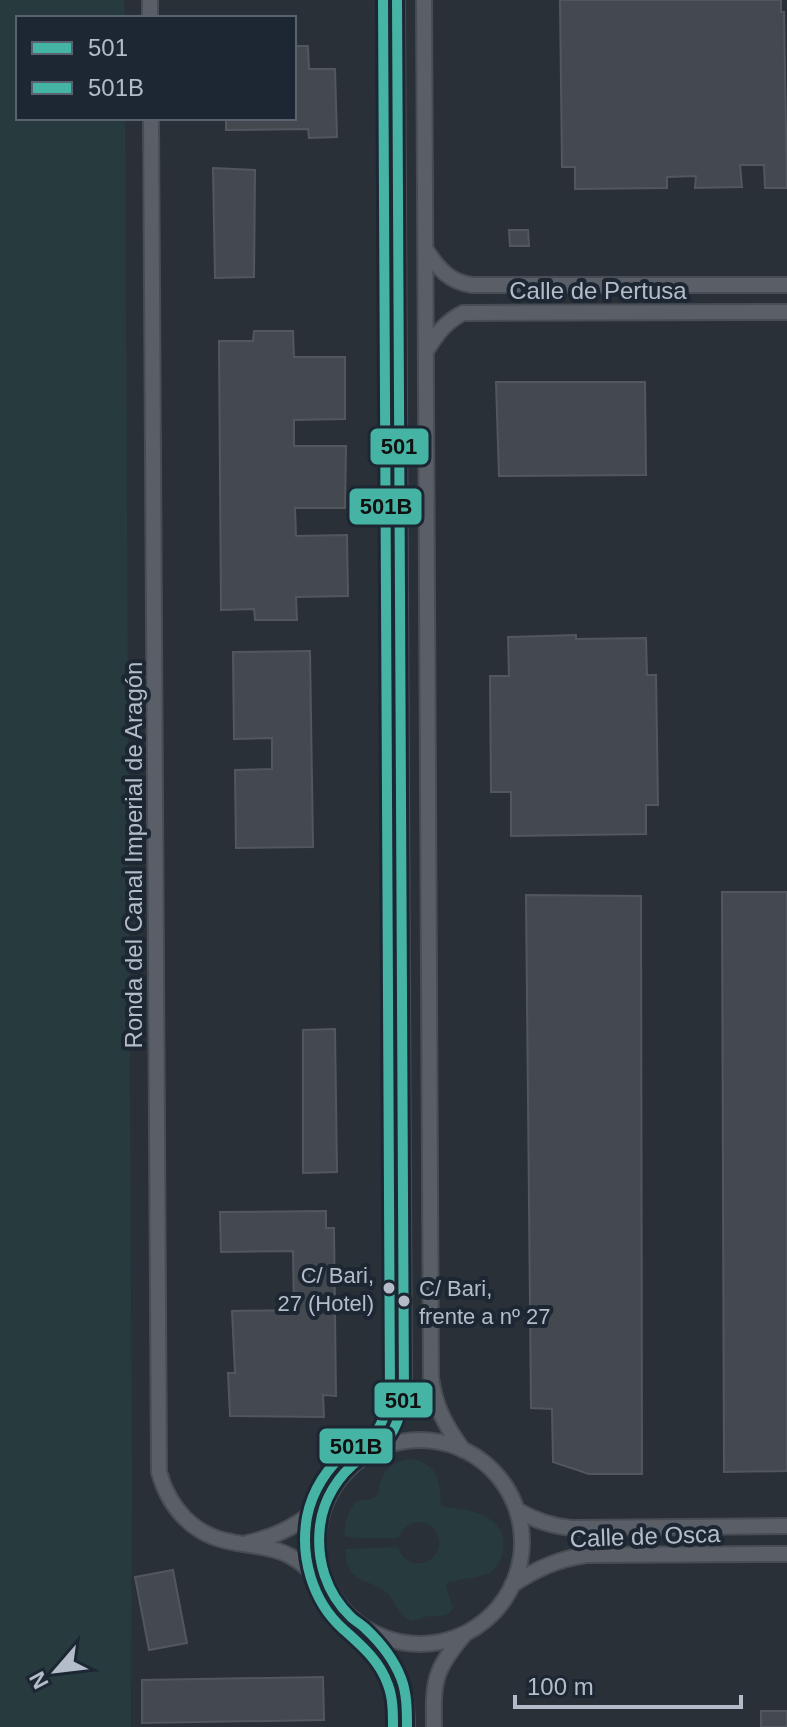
<svg xmlns="http://www.w3.org/2000/svg" width="787" height="1727" font-family="Arial,sans-serif">
<style>
.green{fill:#273a3e}
.building{fill:#444950;stroke:#52575f;stroke-width:2}
.lines{fill:none;stroke-linecap:round;stroke-linejoin:round}
.street-casing{stroke:#484c53;stroke-width:18}
.street{stroke:#5a5e66;stroke-width:14}
.bus-1-casing{stroke:#1d2633;stroke-width:16}
.bus-2-casing{stroke:#1d2633;stroke-width:16}
.bus-1{stroke:#45b4a4;stroke-width:10}
.bus-2{stroke:#45b4a4;stroke-width:10}
.bus-dot{fill:#b4bcc9;stroke:#1d2633;stroke-width:3}
.labels{text-anchor:middle;dominant-baseline:central;stroke-width:8;stroke-linejoin:round;paint-order:stroke}
.bus-label{font-size:22px;fill:#b4bcc9;stroke:#1d2633;text-anchor:end}
.street-label{font-size:24px;fill:#b4bcc9;stroke:#1d2633}
.line-badge{stroke:#1d2633;stroke-width:3}
.pale-badge-label{font-size:22px;text-anchor:middle;font-weight:bold;fill:#111}
</style>
<rect width="100%" height="100%" fill="#2a3038"/>
<!-- green -->
<path class="green" d="M0,0H124L125,18H18V118H125L132,1480L131,1727H0Z
M413,1459C440,1466 440,1482 441,1506C468,1510 509,1514 503,1551C502,1558 497,1568 491,1572C484,1577 459,1579 448,1582L446,1586L453,1608C447,1619 436,1615 424,1617C420,1618 415,1620 411,1621C398,1614 396,1602 386,1592C375,1582 357,1583 349,1568C346,1563 346,1555 345,1549L398,1547C401,1555 406,1562 416,1563C422,1564 428,1562 433,1557C455,1535 415,1502 398,1538H356L344,1536C345,1526 348,1507 358,1501C365,1497 370,1503 376,1496C380,1492 379,1489 380,1484C384,1467 397,1460 413,1459Z"/>
<!-- building -->
<path class="building" d="M560,0H781V12H784L787,188H765L764,165H740L742,187L695,188L696,176L667,177V188L575,189V167H562Z
M294,46H308L309,69H335L337,137L309,138L308,129L226,130V118H294Z
M213,168L255,170L254,277L215,278Z
M509,230H528L529,246H510Z
M254,331H293L294,357H345V419L294,420V446H346L345,508H295L296,536L347,535L348,596L296,597L297,620H255L254,609L221,610L219,341H253Z
M496,382H645L646,475L499,476Z
M576,635V639L646,638L647,675H656L658,805H646V834L511,836V792H491L490,676H509L508,637Z
M310,651L313,847L236,848L235,770L272,769V738L234,739L233,652Z
M722,892H787V1471L724,1472Z
M526,895L641,896L642,1474H589L553,1462L552,1409L531,1408Z
M335,1029L337,1172L303,1173V1030Z
M326,1211V1228H334L336,1396L323,1395L324,1417L230,1416L228,1373H235L232,1311L294,1310L293,1251L221,1252L220,1212Z
M173,1570L187,1643L149,1650L135,1577Z
M323,1677L324,1720L142,1723V1680Z
M761,1711H787V1727H761Z"/>
<g class="lines">
<defs>
<path id="street" d="M150,0V18
M424,0L431,1377C435,1407 445,1425 463,1450
M151,118L159,1472C169,1508 194,1536 232,1542C250,1546 271,1546 288,1555C305,1563 317,1578 331,1592
M426,250C438,268 449,282 472,285H787
M426,351C437,334 445,322 463,313L787,312
M318 1542a102 102 0 1 1 204 0a102 102 0 1 1-204 0Z
M380,1448C395,1427 404,1410 404,1384L397,0
M517,1510C534,1520 551,1526 571,1528L787,1526
M247,1543C279,1536 303,1523 326,1500
M512,1585C536,1569 558,1559 586,1555L787,1554
M370,1634C397,1667 407,1684 407,1727
M434,1727C433,1681 434,1670 464,1635"/>
</defs>
<!-- street casing -->
<use href="#street" class="street-casing"/>
<!-- street -->
<use href="#street" class="street"/>
<defs>
<path id="bus-1" d="M397,0L404,1397C401,1413 396,1430 385,1442C379,1451 369,1453 360,1459C338,1475 323,1500 320,1526C316,1560 326,1593 351,1617C355,1621 361,1624 365,1628C380,1642 394,1660 401,1678C407,1693 407,1711 407,1727"/>
<path id="bus-2" d="M383,0L390,1396C387,1409 383,1424 374,1435C367,1442 356,1445 348,1451C327,1467 312,1491 307,1517C300,1557 312,1601 343,1629C361,1645 380,1661 388,1685C393,1698 393,1713 393,1727"/>
</defs>
<!-- bus-1 casing -->
<use href="#bus-1" class="bus-1-casing"/>
<!-- bus-2 casing -->
<use href="#bus-2" class="bus-2-casing"/>
<!-- bus-1 -->
<use href="#bus-1" class="bus-1"/>
<!-- bus-2 -->
<use href="#bus-2" class="bus-2"/>
</g>
<!-- markers -->
<g class="bus-dot">
<circle cx="389" cy="1288" r="7"/>
<circle cx="404" cy="1301" r="7"/>
</g>
<g class="labels">
<!-- bus labels -->
<g class="bus-label">
<text x="374" y="1275">C/ Bari,<tspan x="374" dy="28">27 (Hotel)</tspan></text>
<text x="419" y="1288" text-anchor="start">C/ Bari,<tspan x="419" dy="28">frente a nº 27</tspan></text>
</g>
<!-- street labels -->
<g class="street-label">
<text x="598" y="290">Calle de Pertusa</text>
<text transform="translate(133 855) rotate(-90)">Ronda del Canal Imperial de Aragón</text>
<text transform="translate(645 1536) rotate(-2)">Calle de Osca</text>
</g>
</g>
<g class="line-badge">
<rect x="369" y="427" width="61" height="39" rx="8" fill="#45b4a4"/>
<rect x="348" y="487" width="75" height="39" rx="8" fill="#45b4a4"/>
<rect x="373" y="1381" width="61" height="38" rx="8" fill="#45b4a4"/>
<rect x="318" y="1427" width="76" height="38" rx="8" fill="#45b4a4"/>
</g>
<g class="pale-badge-label">
<text x="399" y="454">501</text>
<text x="386" y="514">501B</text>
<text x="403" y="1408">501</text>
<text x="356" y="1454">501B</text>
</g>
<!-- legend -->
<rect x="16" y="16" width="280" height="104" fill="#1d2633" stroke="#59626f" stroke-width="2"/>
<rect x="32" y="42" width="40" height="12" fill="#45b4a4" stroke="#59626f" stroke-width="2"/>
<text x="88" y="56" font-size="24" fill="#b4bcc9">501</text>
<rect x="32" y="82" width="40" height="12" fill="#45b4a4" stroke="#59626f" stroke-width="2"/>
<text x="88" y="96" font-size="24" fill="#b4bcc9">501B</text>
<!-- north arrow -->
<g transform="translate(56 1671) rotate(242)" stroke="#1d2633" stroke-width="6" paint-order="stroke">
<path d="M0-6L14 30L0 20L-14 30Z" fill="#b4bcc9"/>
<text y="-12" font-size="22" font-weight="bold" text-anchor="middle" fill="#b4bcc9">N</text>
</g>
<!-- scale -->
<path d="M515 1695v12h226v-12" fill="none" stroke="#b4bcc9" stroke-width="4"/>
<text x="527" y="1695" font-size="24" fill="#b4bcc9" stroke="#1d2633" stroke-width="6" paint-order="stroke">100 m</text>
</svg>
